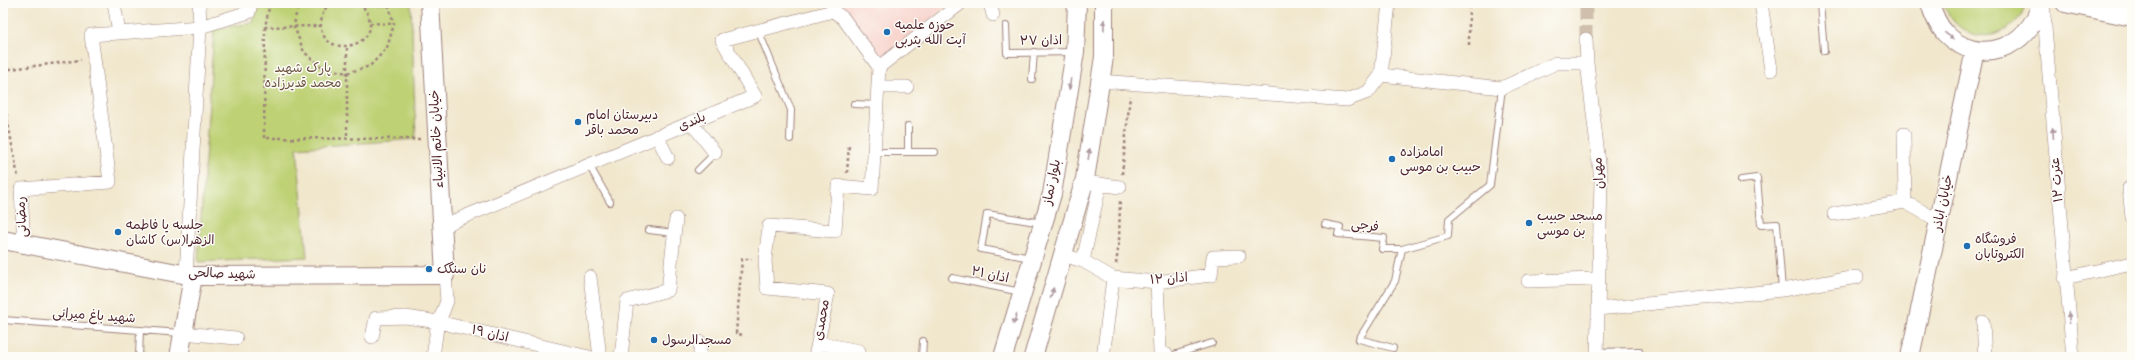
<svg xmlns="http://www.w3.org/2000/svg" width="2135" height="360" font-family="Mynerve,'Playpen Sans Arabic',sans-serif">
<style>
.built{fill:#f7d1c9}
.green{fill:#bed174;stroke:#847850}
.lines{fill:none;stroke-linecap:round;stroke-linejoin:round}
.street-tunnel{stroke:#d0bfad;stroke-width:13;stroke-dasharray:13 6;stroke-linecap:butt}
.lane-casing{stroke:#9e837c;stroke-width:8}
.street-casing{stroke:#9e837c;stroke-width:14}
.secondary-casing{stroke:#9e837c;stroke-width:20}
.path{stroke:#9e837c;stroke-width:2.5;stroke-dasharray:3 3;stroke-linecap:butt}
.lane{stroke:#fff;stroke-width:6}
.street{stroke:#fff;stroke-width:13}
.secondary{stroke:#fff;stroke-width:18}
.oneway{fill:#ae9aa0}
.poi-dot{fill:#1f6fb2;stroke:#fdfcf7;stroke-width:1.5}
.labels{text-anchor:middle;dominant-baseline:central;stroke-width:3;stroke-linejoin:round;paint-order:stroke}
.poi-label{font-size:13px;fill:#4a1f2b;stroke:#fdfcf7;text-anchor:start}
.street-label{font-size:13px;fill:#4a1f2b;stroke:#fdfcf7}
.park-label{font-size:13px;fill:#6d5441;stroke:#fdfcf7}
</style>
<rect width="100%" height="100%" fill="#fdfcf7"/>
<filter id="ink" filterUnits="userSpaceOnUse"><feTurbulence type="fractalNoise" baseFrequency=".025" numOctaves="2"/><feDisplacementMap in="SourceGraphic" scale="8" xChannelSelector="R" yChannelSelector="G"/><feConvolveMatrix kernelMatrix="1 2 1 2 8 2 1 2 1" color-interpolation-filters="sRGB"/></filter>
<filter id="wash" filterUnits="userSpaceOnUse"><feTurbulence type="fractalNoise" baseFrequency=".012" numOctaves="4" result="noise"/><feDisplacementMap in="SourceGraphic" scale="16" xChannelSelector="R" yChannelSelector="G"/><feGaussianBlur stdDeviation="0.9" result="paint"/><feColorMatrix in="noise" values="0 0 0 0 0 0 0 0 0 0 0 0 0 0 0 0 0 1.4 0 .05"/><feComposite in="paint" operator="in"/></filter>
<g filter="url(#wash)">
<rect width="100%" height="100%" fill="#f1e7cd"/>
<!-- built -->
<path class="built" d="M840,3H951L881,58Z"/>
<!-- green -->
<path class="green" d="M260,3H411L416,139L297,148L307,257L198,262L214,29L253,23Z
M1943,3H2027C2011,46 1959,47 1943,3Z"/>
</g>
<g filter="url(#ink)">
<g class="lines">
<!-- street-tunnel -->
<path class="street-tunnel" d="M1586,39V3"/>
<defs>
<path id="lane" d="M1820,3L1824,51
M1006,26L1007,53L1074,52
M758,30L791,110L790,139
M1032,79L1034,52
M854,104L877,105
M874,152H935
M908,152V126
M589,165L610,202
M698,170L715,153
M1741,180L1757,178L1761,225L1777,224L1782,290
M1325,224L1340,227L1338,234L1384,238L1382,249H1402
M649,230L674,233
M1031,258L981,249L987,214L1042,223
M952,278L1021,292
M3,320L181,333
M1393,348L1359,339L1395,281L1402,249L1448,236L1449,219L1490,185L1502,88
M1597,352L1639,351
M109,357H111
M139,357L140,330
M922,357L923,341
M1167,357L1212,343"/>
<path id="street" d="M114,3L119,33
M990,3L993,15
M1389,3L1381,75L1502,88L1556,63H1587
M1761,3L1771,70
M2043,4L2073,357
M833,11L843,18L879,67L961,3
M1586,39L1587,63L1601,180L1597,357
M1100,81L1347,100L1368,92L1381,75
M878,87H907
M691,122L715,153
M1904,134L1905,202
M657,136L668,158
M1092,183L1120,187
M2129,188L2132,217
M1834,214L1905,202L1939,221
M442,226L755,96L722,40L833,11
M24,245L21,189L110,182L91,35L200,27L199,3
M1063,255L1083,261L1113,278L1157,282L1211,275L1213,257L1239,256
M1083,261L1100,184
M186,274L200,27L249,12L251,3
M590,277L600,357
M2065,278L2132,263
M1528,281L1598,279
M1157,282L1160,352L1167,355
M1598,309L1782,290L1857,277
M1983,322L1985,357
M183,333L236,338
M372,337L376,318L406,317L438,322L589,357
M818,343L859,351
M433,357L437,327L447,301L445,275
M621,357L627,301L668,290L676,219
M700,357V342
M815,357L828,294L767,288L765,260L769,226L835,231L838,186L872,189L879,67
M1103,357L1113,278"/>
<path id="secondary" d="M1930,3C1933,14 1937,24 1945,33C1978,68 2030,48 2041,3
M2065,3L2132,17
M3,240L193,276L445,275L430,3
M179,357L193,276
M1003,357L1052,194L1075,52L1077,3
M1033,357L1085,179L1104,57V3
M1910,357L1975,50"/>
</defs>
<!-- lane casing -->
<use href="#lane" class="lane-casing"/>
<!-- street casing -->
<use href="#street" class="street-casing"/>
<!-- secondary casing -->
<use href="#secondary" class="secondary-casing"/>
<!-- path -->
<path class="path" d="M270,3L265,27L321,26
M300,3L297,8L294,26L304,52L323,68L347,73L370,66L387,48L394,24L388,3
M331,3C325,7 322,14 321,21C317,65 398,46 360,3
M1288,3V5
M1448,5L1457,3
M370,23L394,24
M265,27L264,138L422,139
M1469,45V3
M347,48V138
M3,70L81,60
M3,96L18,177
M847,173L849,145
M1122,174L1130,96
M1116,264L1119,243L1120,199
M742,335L736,333L742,259H752"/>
<!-- lane -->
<use href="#lane" class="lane"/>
<!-- street -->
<use href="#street" class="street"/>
<!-- secondary -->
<use href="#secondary" class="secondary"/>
</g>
<!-- one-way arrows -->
<defs><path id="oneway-solid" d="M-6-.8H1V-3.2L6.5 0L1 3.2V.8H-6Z"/></defs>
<g class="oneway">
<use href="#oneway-solid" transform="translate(1104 25) rotate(-89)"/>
<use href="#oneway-solid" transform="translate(1949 36) rotate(40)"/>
<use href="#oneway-solid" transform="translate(1070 84) rotate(99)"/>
<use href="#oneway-solid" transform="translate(2053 133) rotate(-95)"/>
<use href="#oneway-solid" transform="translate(1089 154) rotate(-81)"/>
<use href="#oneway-solid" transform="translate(1052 293) rotate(-74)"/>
<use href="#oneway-solid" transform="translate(2069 318) rotate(-96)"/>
<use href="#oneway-solid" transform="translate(1015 319) rotate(107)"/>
</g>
</g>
<!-- markers -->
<g class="poi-dot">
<circle cx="887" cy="32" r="4"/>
<circle cx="578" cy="122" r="4"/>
<circle cx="1392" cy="159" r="4"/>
<circle cx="1529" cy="223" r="4"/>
<circle cx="118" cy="232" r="4"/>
<circle cx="1967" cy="246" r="4"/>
<circle cx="429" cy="269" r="4"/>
<circle cx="654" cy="340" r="4"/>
</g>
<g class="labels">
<!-- poi labels -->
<g class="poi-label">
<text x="895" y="25">حوزه علمیه<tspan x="895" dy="15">آیت الله یثربی</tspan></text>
<text x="586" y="115">دبیرستان امام<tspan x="586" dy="15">محمد باقر</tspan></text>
<text x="1400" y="152">امامزاده<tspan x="1400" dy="15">حبیب بن موسی</tspan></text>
<text x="1537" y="216">مسجد حبیب<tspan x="1537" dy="15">بن موسی</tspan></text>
<text x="126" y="225">جلسه یا فاطمه<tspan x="126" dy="15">الزهرا(س) کاشان</tspan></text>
<text x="1975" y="239">فروشگاه<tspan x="1975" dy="15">الکتروتابان</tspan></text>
<text x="437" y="269">نان سنگک</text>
<text x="662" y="340">مسجدالرسول</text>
</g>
<!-- street labels -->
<g class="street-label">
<text transform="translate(1041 41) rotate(-1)">اذان ۲۷</text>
<text transform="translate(692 122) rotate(-23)">بلندی</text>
<text transform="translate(437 139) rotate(-93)">خیابان خاتم الانبیاء</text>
<text transform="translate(1599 173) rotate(-94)">مهران</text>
<text transform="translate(2057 180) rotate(-95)">عترت ۱۲</text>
<text transform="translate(1052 182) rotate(-78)">بلوار نماز</text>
<text transform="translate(1943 203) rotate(-78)">خیابان اباذر</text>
<text transform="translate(22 217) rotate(-93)">رمضانی</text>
<text transform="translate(1365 226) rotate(7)">فرجی</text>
<text transform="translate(222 274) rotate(2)">شهید صالحی</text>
<text transform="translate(990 275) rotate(12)">اذان ۲۱</text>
<text transform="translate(1169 279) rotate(-4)">اذان ۱۲</text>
<text transform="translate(94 316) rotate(4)">شهید باغ میرانی</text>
<text transform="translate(822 320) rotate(-80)">محمدی</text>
<text transform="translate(490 334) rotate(13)">اذان ۱۹</text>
</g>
<!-- park labels -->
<g class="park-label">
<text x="303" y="68">پارک شهید<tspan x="303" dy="15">محمد قدیرزاده</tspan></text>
</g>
</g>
<!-- margin -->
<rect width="2135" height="360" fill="none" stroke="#fdfcf7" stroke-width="16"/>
</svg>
